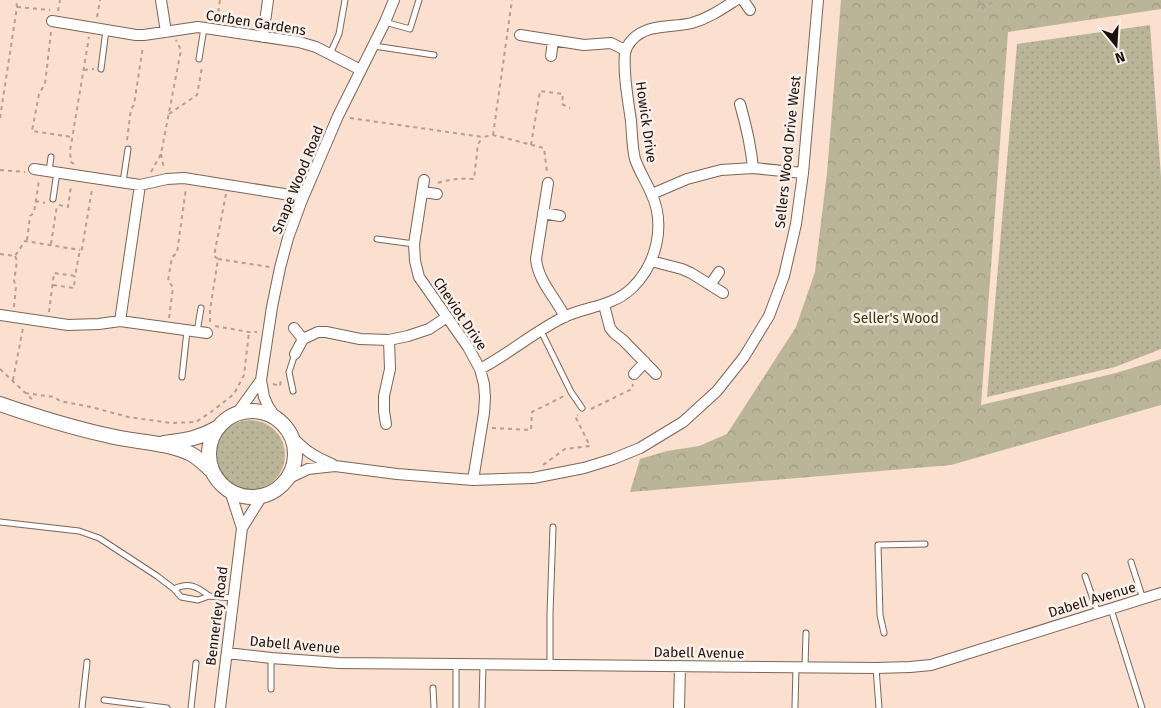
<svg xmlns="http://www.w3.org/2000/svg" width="1161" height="708" font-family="'Fira Sans',sans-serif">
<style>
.grass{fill:url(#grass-dots)}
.forest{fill:url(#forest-crowns)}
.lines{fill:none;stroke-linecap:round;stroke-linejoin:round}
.service-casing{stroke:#7c6557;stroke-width:7}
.minor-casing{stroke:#7c6557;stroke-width:12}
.tertiary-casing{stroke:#7c6557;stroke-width:16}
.path{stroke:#b59f92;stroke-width:2;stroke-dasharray:4 4;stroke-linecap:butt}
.service{stroke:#fff;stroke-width:5}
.minor{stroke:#fff;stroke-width:10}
.tertiary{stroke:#fff;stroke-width:14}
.labels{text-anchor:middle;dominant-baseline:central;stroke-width:5;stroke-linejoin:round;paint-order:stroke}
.street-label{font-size:14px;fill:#1a110c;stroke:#fbf0ea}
.park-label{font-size:14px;fill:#3c350a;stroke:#fbf0ea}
</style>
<defs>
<pattern id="grass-dots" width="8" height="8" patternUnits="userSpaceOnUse" patternTransform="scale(1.25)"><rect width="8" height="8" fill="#bab598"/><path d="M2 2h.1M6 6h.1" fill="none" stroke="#9f9b82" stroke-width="1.8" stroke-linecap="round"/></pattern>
<pattern id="forest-crowns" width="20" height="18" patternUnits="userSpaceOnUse" patternTransform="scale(1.25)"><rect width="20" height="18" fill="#bab598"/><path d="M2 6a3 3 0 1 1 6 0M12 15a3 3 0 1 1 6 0" fill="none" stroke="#9f9b82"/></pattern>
</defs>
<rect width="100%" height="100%" fill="#fbdfcf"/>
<!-- grass -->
<path class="grass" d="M1150,25L1161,177V349L1115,367L987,397L1017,44Z
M215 455a35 35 0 1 1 70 0a35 35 0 1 1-70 0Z"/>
<!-- forest -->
<path class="forest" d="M841,0H1161V9L1008,32L981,405L1116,373L1161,359V405L951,465L630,492L640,459L667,451L699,446L727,434L796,327L815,272L827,173Z"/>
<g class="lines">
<defs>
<path id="service" d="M385,22L410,29L419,0
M374,46L434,55
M330,54L339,34L345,0
M199,59L204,28
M101,69L106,30
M49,171L51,157
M123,182L128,149
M53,199L57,172
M377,239L414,244
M541,331L571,392L582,408
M197,332L201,308
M182,377L187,331
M293,391L289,372L295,354
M0,522L79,531L99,538L157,576L174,589L181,597L198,600L209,596L233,598
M1131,562L1143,599
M1085,576L1098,613
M174,589C188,582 197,586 209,596
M1111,609L1142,708
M884,633L880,615L878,545L925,544
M550,665V614L553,527
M805,667L806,633
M876,668L879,708
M433,688L434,708
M271,689V658
M104,700L167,708
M795,707L796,667
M82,708L87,662
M191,708L196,663
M456,708V664
M482,708L483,664"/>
<path id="minor" d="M161,0L166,32
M743,0L750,10
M52,21L136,35H144L198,27L299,42L316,47L361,70
M520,35L584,45L611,43L625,50
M263,37L268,0
M551,56L553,41
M740,104C746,125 751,146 753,168
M34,169L140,185L167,179L184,178L284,194L302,200
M424,180L414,244L415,261L419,277L468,347L480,369L484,384L485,397L484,413L473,480
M548,183L536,259C538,281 555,297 565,317
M423,192L437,194
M652,194L687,179L721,170L753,168L803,173
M543,213L560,216
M651,261L682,269L691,273L723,293
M710,285L719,272
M604,305L610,328L614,333L623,340L656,374
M0,315L68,325L99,324L120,321L207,333
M120,321L140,185
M294,328L303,339
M295,354L303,339L318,332H326L360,339L389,340L408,336L429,329L447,317
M480,369C509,354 535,331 564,317C587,306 612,307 632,288C657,264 666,224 651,193C646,181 639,171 635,159C632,147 632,133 631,121C628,99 623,75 625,53C626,49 629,43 632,40C647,23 673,28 692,23C709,18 722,9 736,0
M634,374L645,362
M238,412L261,380
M276,418L268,406L264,397L261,380L272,307L280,268L288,238L302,200L338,116L385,22L394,0
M386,424L384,411V396L390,369L389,340
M292,437C306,451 313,456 332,464
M287,479L308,469L335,466L397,474L473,480L533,478L584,468L613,459L640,448L683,422L717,391L744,357L769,316L784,276L796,224L803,173L818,0
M230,491L242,528
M227,653L271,658L339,663L876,668L910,667L931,665L1161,593
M220,708L242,528L262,496
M679,708L680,666"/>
<path id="tertiary" d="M0,404C35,416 70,427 106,435C132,442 168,442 191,454C199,458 205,465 212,471
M209 454a43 43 0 1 1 86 0a43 43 0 1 1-86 0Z
M164,443C185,440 198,439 217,428"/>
</defs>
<!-- service casing -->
<use href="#service" class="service-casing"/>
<!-- minor casing -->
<use href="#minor" class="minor-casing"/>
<!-- tertiary casing -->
<use href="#tertiary" class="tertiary-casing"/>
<!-- path -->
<path class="path" d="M978,0L983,8L996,0
M17,7L50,10
M58,11L60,0
M97,17L100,0
M217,20L220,0
M51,32L45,84L39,94L32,131L72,137
M84,70L94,69
M169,114L197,95L202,67
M0,118L17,7L16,0
M350,118L483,137L493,135L544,148L547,172
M493,135L512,0
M127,140L131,109L134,105L143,46
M531,145L540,91L563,94L562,104L570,108
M161,154L164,169
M74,164L71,162L70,151L89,37
M0,170L25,172
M151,172L161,154L181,50L176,40
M438,183C450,179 461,178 474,179L478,144L483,137
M35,201L45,203
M59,205L68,207L71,186
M27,240L30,216L34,213L39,180
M51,244L57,205
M0,254L15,256L25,241L80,250
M218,259L270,267
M53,285L74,288L75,276
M14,307L16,286L14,281L17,261L15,256
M49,312L54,273L75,276L80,250L82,249L92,189
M169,318L173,287L168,281L172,257L177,253L186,188
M210,322V310L218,259L214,256L226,194
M215,326L249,332H257
M0,369L34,401
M13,380L23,328
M273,384L280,386L281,378
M25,393L54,397L60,401L91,407L128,417L171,423L196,422L211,412L234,394L244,375L249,332
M591,409L632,389L633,384
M492,428L531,430L532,412L564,396
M543,465L565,449L590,446L575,416L578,415"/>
<!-- service -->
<use href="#service" class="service"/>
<!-- minor -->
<use href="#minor" class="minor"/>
<!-- tertiary -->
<use href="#tertiary" class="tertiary"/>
</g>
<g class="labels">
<!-- street labels -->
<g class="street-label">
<text transform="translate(256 23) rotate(9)">Corben Gardens</text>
<text transform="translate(646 122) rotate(82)">Howick Drive</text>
<text transform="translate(788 152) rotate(-84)">Sellers Wood Drive West</text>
<text transform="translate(298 180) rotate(-68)">Snape Wood Road</text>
<text transform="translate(460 314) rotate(56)">Cheviot Drive</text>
<text transform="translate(1092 600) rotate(-17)">Dabell Avenue</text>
<text transform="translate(217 616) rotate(-83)">Bennerley Road</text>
<text transform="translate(295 645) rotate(5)">Dabell Avenue</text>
<text transform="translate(699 653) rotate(1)">Dabell Avenue</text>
</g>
<!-- park labels -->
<g class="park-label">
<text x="896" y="318">Seller's Wood</text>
</g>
</g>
<!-- north arrow -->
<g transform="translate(1116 45) rotate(162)" stroke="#fbf0ea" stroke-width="4" paint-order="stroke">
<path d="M0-4L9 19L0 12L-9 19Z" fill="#1a110c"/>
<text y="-8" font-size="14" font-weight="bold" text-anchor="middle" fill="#1a110c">N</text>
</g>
</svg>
